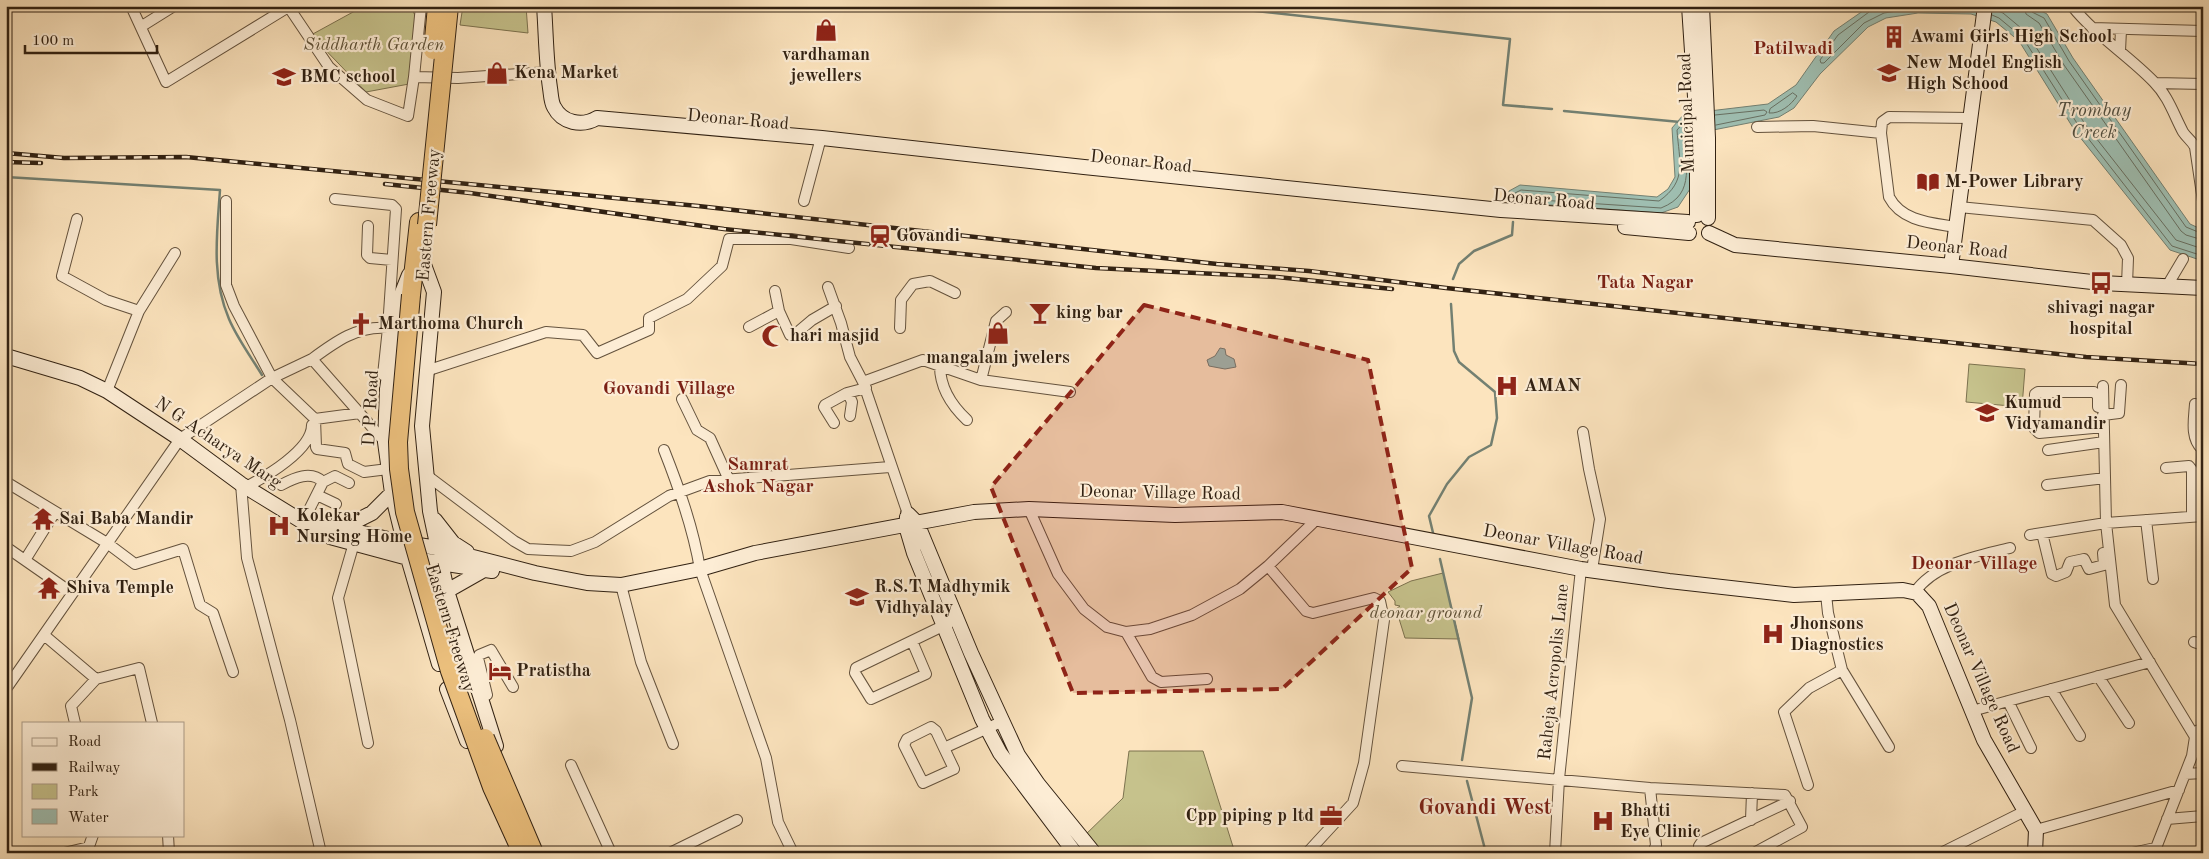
<svg xmlns="http://www.w3.org/2000/svg" width="2209" height="859" font-family="'Old Standard TT',serif">
<style>
.green{fill:#c6c28c;stroke:#7c724f}
.water{fill:#9fbfb2;stroke:#738072}
.lines{fill:none;stroke-linecap:round;stroke-linejoin:round}
.shore{stroke:#687062;stroke-width:1}
.stream{stroke:#738072;stroke-width:2.5}
.street-casing{stroke:#64523d;stroke-width:12}
.secondary-casing{stroke:#312112;stroke-width:16}
.highway-casing{stroke:#312112;stroke-width:20}
.street{stroke:#fdedd5;stroke-width:10}
.secondary{stroke:#fdedd5;stroke-width:14}
.highway{stroke:#eec27f;stroke-width:18}
.rail-casing{stroke:#312112;stroke-width:4.5}
.rail{stroke:#fdedd5;stroke-width:2.5;stroke-dasharray:8;stroke-linecap:butt}
.highway-bridge-casing{stroke:#312112;stroke-width:20;stroke-linecap:butt}
.highway-bridge{stroke:#eec27f;stroke-width:18}
.marked{fill:#8f2418;fill-opacity:0.2;stroke:#8f2418;stroke-width:4;stroke-dasharray:10 6;stroke-linejoin:round}
.labels{text-anchor:middle;dominant-baseline:central;stroke-width:4.5;stroke-linejoin:round;paint-order:stroke}
.poi-label{font-size:18px;font-weight:bold;fill:#312112;stroke:#fdedd5;text-anchor:start}
.park-label{font-size:18px;font-style:italic;fill:#5e5137;stroke:#fdedd5}
.street-label{font-size:18px;fill:#312112;stroke:#fdedd5}
.neighbourhood-label{font-size:19px;font-weight:bold;fill:#7a1f14;stroke:#fdedd5}
.water-label{font-size:19px;font-style:italic;fill:#525042;stroke:#fdedd5}
.district-label{font-size:22px;font-weight:bold;fill:#7a1f14;stroke:#fdedd5}
</style>
<rect width="100%" height="100%" fill="#fce4be"/>
<filter id="stains"><feTurbulence type="fractalNoise" baseFrequency=".004" numOctaves="4"/><feColorMatrix values="0 0 0 0 .2 0 0 0 0 .09 0 0 0 0 .02 0 0 0 .5 -.17"/></filter>
<radialGradient id="worn" r=".72"><stop offset=".6" stop-color="#630" stop-opacity="0"/><stop offset="1" stop-color="#630" stop-opacity=".3"/></radialGradient>
<!-- green -->
<path class="green" d="M364,6H410L416,17L409,84L366,92L311,35Z
M463,6H526L528,33L460,25Z
M1969,364L2025,369L2022,407L1966,402Z
M1443,573L1459,639L1405,638L1396,609L1400,606L1395,605V601L1388,592L1411,581Z
M1129,751H1203L1235,853H1092L1080,840L1123,798Z"/>
<!-- water -->
<path class="water" d="M1870,6H2031L2047,14L2073,58L2190,224L2203,230V261L2170,250L2075,131L2019,41L1996,22L1971,14L1918,13L1886,18L1868,27L1820,74L1794,108L1779,117L1693,134L1690,189L1678,207L1661,213L1509,202V191L1520,185L1657,197L1668,189L1675,177L1672,128L1684,114L1768,104L1796,85L1834,31Z
M1220,348L1225,349L1226,355L1234,359L1236,367L1225,369L1209,366L1207,360L1215,356Z"/>
<g class="lines">
<!-- shore -->
<path class="shore" d="M1871,6L1869,12L1838,35L1820,60L1821,63H1824L1864,23L1884,13L1918,8L1976,10
M2024,6L2026,14L2039,23L2064,65L2181,231L2186,235L2203,240
M2030,6L2032,12L2044,18L2069,61L2186,227L2203,234
M1993,9L2003,13L2027,33L2085,124L2176,240L2203,249
M1992,15L1999,18L2023,38L2080,128L2172,246L2203,256
M1793,93L1797,96C1791,105 1780,114 1769,113L1770,109Z
M1715,115L1764,110L1767,112L1765,115L1716,125
M1688,118L1677,130C1679,161 1688,181 1659,201L1521,190L1515,193L1514,196L1525,199L1661,208C1699,193 1681,162 1689,132"/>
<!-- stream -->
<path class="stream" d="M1210,6L1510,39L1503,105L1552,109
M1564,111L1680,122
M6,177L220,190C217,233 211,277 229,319C237,338 251,357 262,375
M1453,279L1459,264L1474,251L1512,235L1513,222
M1434,537L1429,516L1447,484L1469,457L1491,445L1497,418L1495,392L1459,362L1454,351L1451,304
M1440,559L1472,698L1462,760
M1467,781L1486,853"/>
<defs>
<path id="street" d="M131,6L166,82L290,6
M288,6L329,67L367,100L408,116L414,77L458,78L548,72
M2072,6C2095,35 2128,55 2154,82C2168,96 2174,115 2183,132C2187,138 2192,141 2195,147L2203,201
M142,26L174,6
M2092,28L2203,31
M2120,51L2121,30
M414,77L421,6
M2155,83L2203,84
M1757,127L1813,126L1881,133
M335,199L392,205L396,209L388,328
M226,201V285L234,306L272,378L315,419L316,447L317,449L345,453L348,464L364,472L388,469
M804,201L819,145
M1959,207L2093,220L2121,245L2128,258L2127,285
M77,219L62,276L106,300L139,311
M368,226L367,255L370,258L392,260
M1956,227C1933,223 1902,222 1889,197L1881,133L1882,122L1889,117L1971,118
M2167,286L2183,259
M828,287L841,323L850,357L863,382
M775,291L779,311
M749,327L779,311L790,335L793,336L812,320L836,306
M900,328L901,300L913,284L930,281L955,293
M312,359C335,342 358,325 388,328L383,375
M940,366C940,388 951,405 967,420
M426,371L546,332L583,335L597,353L649,330V318L687,299L722,266L729,239H791L849,248
M981,380L996,321L1006,312
M2103,386L2106,523L2115,605L2195,737L2192,756L2154,853
M107,391L139,311L175,253
M848,393L852,402L850,416
M682,399L697,430L710,438L729,480
M2195,404C2194,419 2190,438 2202,449
M2098,407V396L2094,392H2038L2035,394L2034,428L2039,433L2104,427
M2103,415L2119,413L2121,385
M315,419L360,413
M834,423L824,407L825,405L847,393L866,388
M1583,432L1589,469L1600,519L1592,570
M664,450C679,488 693,527 700,569L766,758L778,822L793,853
M2048,450L2104,442
M2166,468L2189,466L2192,470V516
M425,474L514,541L528,549L547,550L571,551L595,542L669,496L710,481L890,467
M6,482L107,543L135,564L183,549L200,605L213,613L233,672
M241,484L247,558L290,720L321,853
M281,485C294,478 311,470 323,482
M2047,485L2105,478
M246,487C265,477 312,450 312,425
M317,495L336,504
M1029,509L1058,574L1084,609L1107,627L1126,632L1150,629L1192,615L1240,589L1268,566L1317,519
M908,514L863,382L923,360L981,380L1070,392
M2199,516L2203,438
M2146,520L2153,579
M303,522L323,482L335,476L349,483
M2042,533L2052,574L2056,576L2066,572L2070,562L2084,559L2089,569L2104,565L2103,553
M2030,535L2106,523L2203,516
M354,543L338,598L368,743
M6,547L72,593
M25,560L55,512
M1268,566L1306,611L1313,613L1374,598L1380,601L1384,620L1364,763L1353,803L1307,853
M621,585L641,662L673,744
M1915,592C1935,563 1979,556 2010,548
M1126,632L1152,677L1161,682L1207,679
M44,635L96,679
M912,641L926,674L871,699L855,673L856,668L949,623
M2194,642L2203,645
M1842,670L1889,747
M2098,676L2129,723
M6,689L180,439L272,378L312,359L385,442
M2051,689L2080,736
M487,695L478,658L479,655L491,650L513,687
M2008,701L2031,748
M1972,711L2150,662
M75,723L71,706L96,679L139,668L152,723
M2193,733L2203,728
M944,748L954,769L923,783L904,745L907,739L931,727L936,731L944,748L1001,722
M571,765L611,853
M1402,766L1650,788L1785,795L1802,827L1754,853
M2185,774L2203,773
M1808,785L1784,712L1809,688L1842,670L1828,613L1826,594
M1650,788L1656,845L1653,853
M2167,819L2203,816
M1751,820L1752,793
M2036,830L2179,790
M168,835L169,853
M87,852L93,835
M64,853L89,847
M670,853L737,820
M1555,853L1559,779L1581,569
M1699,853V846L1701,843L1790,801
M1941,853L2025,811
M2132,853L2155,848"/>
<path id="secondary" d="M544,6C546,33 546,61 550,88C551,94 551,102 554,107C562,123 582,127 597,118L822,138L1084,167L1501,210L1688,222
M1689,6L1697,127V215
M1702,6L1708,138V218
M1625,227L1689,233
M1709,233L1735,245L1951,266L2101,283L2203,288
M423,262L434,292L422,426L430,511L447,591L496,746
M1951,266L1985,6
M409,275L401,295L387,389L385,442L392,493L408,558L439,664
M6,356L80,378L107,391L180,439L241,484L303,522L321,527L330,537L408,558L492,571
M908,514L917,523L971,653L1018,755L1038,784L1094,853
M907,517L906,526L914,553L982,719L1000,753L1075,853
M435,520L453,543L467,552
M321,527L333,526L405,543L438,548L535,573L587,583L621,585L700,569L755,553L974,512L1029,509L1175,515L1282,512L1581,569L1669,581L1794,595L1903,590L1917,593L1929,606L1984,740L2036,830L2035,853
M342,528L372,513L392,493
M447,591L484,570
M447,689L467,741"/>
<path id="highway" d="M411,295L419,222"/>
</defs>
<!-- street casing -->
<use href="#street" class="street-casing"/>
<!-- secondary casing -->
<use href="#secondary" class="secondary-casing"/>
<!-- highway casing -->
<use href="#highway" class="highway-casing"/>
<!-- street -->
<use href="#street" class="street"/>
<!-- secondary -->
<use href="#secondary" class="secondary"/>
<!-- highway -->
<use href="#highway" class="highway"/>
<defs>
<path id="rail" d="M6,153L64,158L186,157L698,206L1217,264L1309,271L1446,288L2086,357L2203,364
M6,162L41,163
M385,184L470,193L724,229L1096,268L1277,277L1392,289"/>
</defs>
<!-- rail casing -->
<use href="#rail" class="rail-casing"/>
<!-- rail -->
<use href="#rail" class="rail"/>
<defs>
<path id="highway-bridge" d="M433,50L437,6
M427,225L449,6
M411,295L398,442L399,469L405,512L450,671L492,787L522,853
M485,738L534,853"/>
</defs>
<!-- highway-bridge casing -->
<use href="#highway-bridge" class="highway-bridge-casing"/>
<!-- highway-bridge -->
<use href="#highway-bridge" class="highway-bridge"/>
</g>
<!-- marked area -->
<path class="marked" d="M1144,305L1368,360L1412,568L1282,689L1073,693L991,487Z"/>
<!-- icons -->
<defs>
<symbol id="shop-bare" viewBox="-9 -9 18 18"><path d="M-5-2.5h2.3a2.7 3.5 0 0 1 5.4 0H5L5.5 6h-11ZM-1.5-2.5h3a1.5 2.3 0 0 0-3 0Z" fill="#8f2418" stroke="#fdedd5" stroke-width="2.5" paint-order="stroke"/></symbol>
<symbol id="building-bare" viewBox="-9 -9 18 18"><path d="M-4-6H4V6H1V3H-1V6H-4ZM-2.5-4.3h1.7v1.8h-1.7ZM.8-4.3h1.7v1.8H.8ZM-2.5-1h1.7V.8h-1.7ZM.8-1h1.7V.8H.8Z" fill="#8f2418" stroke="#fdedd5" stroke-width="2.5" paint-order="stroke"/></symbol>
<symbol id="school-bare" viewBox="-9 -9 18 18"><path d="M0-5L7-2L0 1L-7-2ZM-4 1L0 2.5L4 1V4Q0 6-4 4Z" fill="#8f2418" stroke="#fdedd5" stroke-width="2.5" paint-order="stroke"/></symbol>
<symbol id="library-bare" viewBox="-9 -9 18 18"><path d="M-6-4Q-3-5.5-.7-3.5V5Q-3 3-6 4ZM6-4Q3-5.5 .7-3.5V5Q3 3 6 4Z" fill="#8f2418" stroke="#fdedd5" stroke-width="2.5" paint-order="stroke"/></symbol>
<symbol id="station-bare" viewBox="-9 -9 18 18"><path d="M-3-6H3Q5-6 5-4V2Q5 4 3 4L4.5 6H3L1.5 4h-3L-3 6H-4.5L-3 4Q-5 4-5 2V-4Q-5-6-3-6ZM-3.5-4v3h7v-3ZM-3.5 1v1.5H-2V1ZM2 1v1.5H3.5V1Z" fill="#8f2418" stroke="#fdedd5" stroke-width="2.5" paint-order="stroke"/></symbol>
<symbol id="bus-bare" viewBox="-9 -9 18 18"><path d="M-5-6H5V4H4V6H2V4H-2V6H-4V4H-5ZM-3.5-4V0h7V-4ZM-3.5 1.2v1.5H-2V1.2ZM2 1.2v1.5H3.5V1.2Z" fill="#8f2418" stroke="#fdedd5" stroke-width="2.5" paint-order="stroke"/></symbol>
<symbol id="bar-bare" viewBox="-9 -9 18 18"><path d="M-6-5H6L.8 .8V4.5H3.5V6h-7V4.5H-.8V.8Z" fill="#8f2418" stroke="#fdedd5" stroke-width="2.5" paint-order="stroke"/></symbol>
<symbol id="church-bare" viewBox="-9 -9 18 18"><path d="M-1.2-6h2.4v3.5h3.3v2.4h-3.3V6h-2.4V-.1h-3.3v-2.4h3.3Z" fill="#8f2418" stroke="#fdedd5" stroke-width="2.5" paint-order="stroke"/></symbol>
<symbol id="mosque-bare" viewBox="-9 -9 18 18"><path d="M3.5-4.9A6 6 0 1 0 3.5 4.9A5 5 0 1 1 3.5-4.9Z" fill="#8f2418" stroke="#fdedd5" stroke-width="2.5" paint-order="stroke"/></symbol>
<symbol id="hospital-bare" viewBox="-9 -9 18 18"><path d="M-5-5h3v3.5h4V-5h3V5h-3V1.5h-4V5h-3Z" fill="#8f2418" stroke="#fdedd5" stroke-width="2.5" paint-order="stroke"/></symbol>
<symbol id="temple-bare" viewBox="-9 -9 18 18"><path d="M0-6L5-2H3V0L6.5 2.5H4V6H1.5V3h-3V6H-4V2.5H-6.5L-3 0V-2H-5Z" fill="#8f2418" stroke="#fdedd5" stroke-width="2.5" paint-order="stroke"/></symbol>
<symbol id="hotel-bare" viewBox="-9 -9 18 18"><path d="M-6-4.5h1.5V1H6V5H4.5V3h-9V5H-6ZM-4 0a1.8 1.8 0 1 1 3.6 0ZM.5 0V-2.5h3Q6-2.5 6 0Z" fill="#8f2418" stroke="#fdedd5" stroke-width="2.5" paint-order="stroke"/></symbol>
<symbol id="office-bare" viewBox="-9 -9 18 18"><path d="M-6-3h4V-5.5h4V-3h4V5H-6ZM-1-4.5V-3h2v-1.5ZM-6 0V1H6V0Z" fill="#8f2418" stroke="#fdedd5" stroke-width="2.5" paint-order="stroke"/></symbol>
</defs>
<g fill-rule="evenodd">
<use href="#shop-bare" x="810" y="14" width="32" height="32"/>
<use href="#building-bare" x="1878" y="21" width="32" height="32"/>
<use href="#shop-bare" x="481" y="57" width="32" height="32"/>
<use href="#school-bare" x="1873" y="57" width="32" height="32"/>
<use href="#school-bare" x="268" y="61" width="32" height="32"/>
<use href="#library-bare" x="1912" y="166" width="32" height="32"/>
<use href="#station-bare" x="864" y="220" width="32" height="32"/>
<use href="#bus-bare" x="2085" y="267" width="32" height="32"/>
<use href="#bar-bare" x="1024" y="297" width="32" height="32"/>
<use href="#church-bare" x="345" y="308" width="32" height="32"/>
<use href="#shop-bare" x="982" y="317" width="32" height="32"/>
<use href="#mosque-bare" x="757" y="320" width="32" height="32"/>
<use href="#hospital-bare" x="1491" y="370" width="32" height="32"/>
<use href="#school-bare" x="1971" y="397" width="32" height="32"/>
<use href="#temple-bare" x="27" y="503" width="32" height="32"/>
<use href="#hospital-bare" x="263" y="510" width="32" height="32"/>
<use href="#temple-bare" x="33" y="572" width="32" height="32"/>
<use href="#school-bare" x="841" y="581" width="32" height="32"/>
<use href="#hospital-bare" x="1757" y="618" width="32" height="32"/>
<use href="#hotel-bare" x="484" y="655" width="32" height="32"/>
<use href="#office-bare" x="1315" y="800" width="32" height="32"/>
<use href="#hospital-bare" x="1587" y="805" width="32" height="32"/>
</g>
<g class="labels">
<!-- poi labels -->
<g class="poi-label">
<text x="1910" y="37">Awami Girls High School</text>
<text x="826" y="55" text-anchor="middle">vardhaman<tspan x="826" dy="21">jewellers</tspan></text>
<text x="1906" y="63">New Model English<tspan x="1906" dy="21">High Schood</tspan></text>
<text x="514" y="73">Kena Market</text>
<text x="300" y="77">BMC school</text>
<text x="1945" y="182">M-Power Library</text>
<text x="896" y="236">Govandi</text>
<text x="2101" y="308" text-anchor="middle">shivagi nagar<tspan x="2101" dy="21">hospital</tspan></text>
<text x="1056" y="313">king bar</text>
<text x="378" y="324">Marthoma Church</text>
<text x="790" y="336">hari masjid</text>
<text x="998" y="358" text-anchor="middle">mangalam jwelers</text>
<text x="1524" y="386">AMAN</text>
<text x="2004" y="403">Kumud<tspan x="2004" dy="21">Vidyamandir</tspan></text>
<text x="296" y="516">Kolekar<tspan x="296" dy="21">Nursing Home</tspan></text>
<text x="59" y="519">Sai Baba Mandir</text>
<text x="874" y="587">R.S.T Madhymik<tspan x="874" dy="21">Vidhyalay</tspan></text>
<text x="66" y="588">Shiva Temple</text>
<text x="1790" y="624">Jhonsons<tspan x="1790" dy="21">Diagnostics</tspan></text>
<text x="516" y="671">Pratistha</text>
<text x="1620" y="811">Bhatti<tspan x="1620" dy="21">Eye Clinic</tspan></text>
<text x="1314" y="816" text-anchor="end">Cpp piping p ltd</text>
</g>
<!-- park labels -->
<g class="park-label">
<text x="374" y="45">Siddharth Garden</text>
<text x="1426" y="613">deonar ground</text>
</g>
<!-- street labels -->
<g class="street-label">
<text transform="translate(1687 113) rotate(-92)">Municipal Road</text>
<text transform="translate(738 120) rotate(5)">Deonar Road</text>
<text transform="translate(1141 162) rotate(6)">Deonar Road</text>
<text transform="translate(1544 200) rotate(5)">Deonar Road</text>
<text transform="translate(429 215) rotate(-85)">Eastern Freeway</text>
<text transform="translate(1957 248) rotate(6)">Deonar Road</text>
<text transform="translate(371 408) rotate(-87)">D P Road</text>
<text transform="translate(218 443) rotate(34)">N G Acharya Marg</text>
<text transform="translate(1160 493) rotate(1)">Deonar Village Road</text>
<text transform="translate(1563 545) rotate(10)">Deonar Village Road</text>
<text transform="translate(450 628) rotate(73)">Eastern Freeway</text>
<text transform="translate(1554 672) rotate(-84)">Raheja Acropolis Lane</text>
<text transform="translate(1981 678) rotate(66)">Deonar Village Road</text>
</g>
<!-- neighbourhood labels -->
<g class="neighbourhood-label">
<text x="1793" y="49">Patilwadi</text>
<text x="1645" y="283">Tata Nagar</text>
<text x="669" y="389">Govandi Village</text>
<text x="758" y="465">Samrat<tspan x="758" dy="22">Ashok Nagar</tspan></text>
<text x="1974" y="564">Deonar Village</text>
</g>
<!-- water labels -->
<g class="water-label">
<text x="2094" y="111">Trombay<tspan x="2094" dy="22">Creek</tspan></text>
</g>
<!-- district labels -->
<g class="district-label">
<text x="1485" y="808">Govandi West</text>
</g>
</g>
<!-- margin -->
<rect width="2209" height="859" fill="none" stroke="#fce4be" stroke-width="25"/>
<rect x="8" y="8" width="2194" height="844" fill="none" stroke="#312112" stroke-width="2.5"/>
<rect x="12" y="12" width="2184" height="834" fill="none" stroke="#312112"/>
<!-- legend -->
<rect x="22" y="722" width="162" height="115" fill="#fdedd5" stroke="#ab9b87"/>
<rect x="32" y="738" width="25" height="8" fill="#fdedd5" stroke="#ab9b87"/>
<text x="68" y="746" font-size="15" fill="#312112">Road</text>
<rect x="32" y="763" width="25" height="8" fill="#312112" stroke="#ab9b87"/>
<text x="68" y="772" font-size="15" fill="#312112">Railway</text>
<rect x="32" y="784" width="25" height="15" fill="#c6c28c" stroke="#ab9b87"/>
<text x="68" y="796" font-size="15" fill="#312112">Park</text>
<rect x="32" y="809" width="25" height="15" fill="#9fbfb2" stroke="#ab9b87"/>
<text x="68" y="822" font-size="15" fill="#312112">Water</text>
<!-- scale -->
<path d="M25 45v8h132v-8" fill="none" stroke="#312112" stroke-width="2.5"/>
<text x="32" y="45" font-size="15" fill="#312112" stroke="#fdedd5" stroke-width="4" paint-order="stroke">100 m</text>
<rect width="100%" height="100%" filter="url(#stains)"/>
<rect width="100%" height="100%" fill="url(#worn)"/>
</svg>
